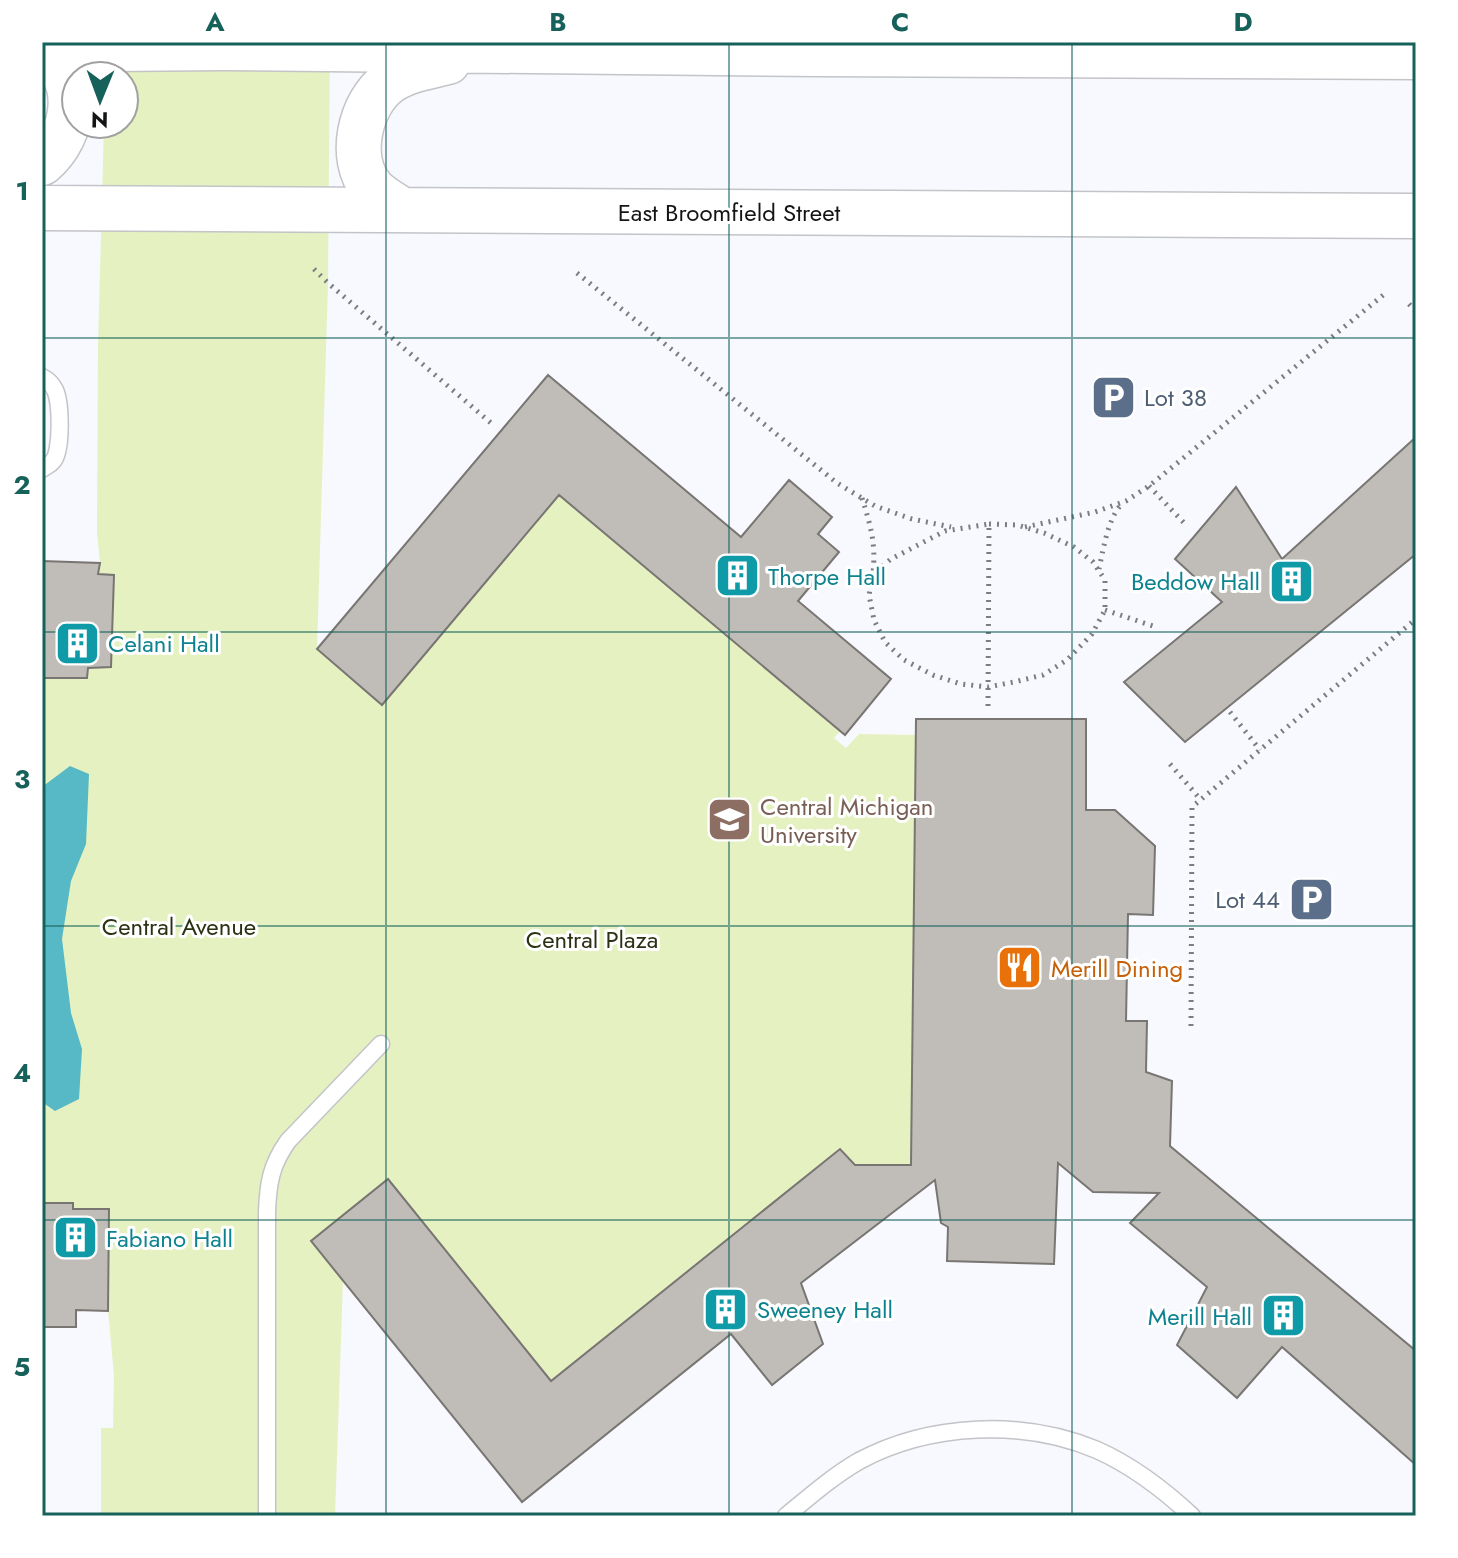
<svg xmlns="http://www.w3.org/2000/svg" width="1458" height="1558" font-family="Jost,sans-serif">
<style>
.green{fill:#e5f1c1}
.water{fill:#57b9c5}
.building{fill:#c0bdb9;stroke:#787572;stroke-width:2}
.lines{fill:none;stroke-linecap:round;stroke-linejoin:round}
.service-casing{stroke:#c3c4c8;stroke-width:19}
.secondary-casing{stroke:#c3c4c8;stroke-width:47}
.path{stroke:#7b7d7f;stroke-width:5;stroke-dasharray:2 6;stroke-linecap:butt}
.service{stroke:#fff;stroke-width:16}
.secondary{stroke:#fff;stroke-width:44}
.grid{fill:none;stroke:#16625b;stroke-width:2;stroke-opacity:0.55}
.labels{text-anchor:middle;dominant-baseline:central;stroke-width:6;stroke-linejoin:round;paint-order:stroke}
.street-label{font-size:24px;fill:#131415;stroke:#fff}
.service-label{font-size:24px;fill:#4e5e75;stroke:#fff;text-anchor:start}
.culture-label{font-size:24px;fill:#0d838f;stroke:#fff;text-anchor:start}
.education-label{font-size:24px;fill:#785e54;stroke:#fff;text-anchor:start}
.park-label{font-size:24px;fill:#2b3112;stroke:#fff}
.food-label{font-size:24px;fill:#c56008;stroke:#fff;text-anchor:start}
.neatline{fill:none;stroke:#16625b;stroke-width:3}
.grid-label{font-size:26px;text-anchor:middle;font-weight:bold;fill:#16625b}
</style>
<rect width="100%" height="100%" fill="#f7f9fe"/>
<!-- green -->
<path class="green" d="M330,42L328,283L317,649L383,704L559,495L840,731L834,738L846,748L859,734L916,735L911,1165H855L551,1381L387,1180L311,1241L343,1280L335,1516H101V1428H113L114,1375L108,1311L109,1209H73L42,1203V678H86L88,668L110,667L98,574L100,563L97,532L98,346L104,124H124V76H106L107,50Z"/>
<!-- water -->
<path class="water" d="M70,766L89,774L86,844L71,881L62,939L71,1013L82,1049L79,1099L55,1111L42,1102V787Z"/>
<!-- building -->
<path class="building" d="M548,375L741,537L789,480L832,517L818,534L839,552L798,601L891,679L845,735L559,495L382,705L317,649Z
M1416,437V554L1185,742L1124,682L1222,602L1175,559L1236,487L1282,559Z
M42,561L100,563L98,574L114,575L111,667L88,668L87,678H42Z
M916,719H1086V810H1115L1155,846L1153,915L1128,914L1126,1021H1147L1146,1072L1172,1081L1170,1146L1416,1351V1465L1282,1347L1237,1398L1177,1345L1207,1287L1130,1223L1159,1193L1093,1192L1058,1163L1054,1264L947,1261L948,1227L941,1223L935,1180L801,1283L823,1344L772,1385L731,1334L522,1502L311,1241L388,1179L551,1381L840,1149L855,1165H911Z
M42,1203H73V1209H109L108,1311L76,1310V1327H42Z"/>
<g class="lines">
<defs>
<path id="service" d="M42,377C48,380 52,384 55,390C61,403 62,451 53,461C50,465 46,466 42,469
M267,1516V1212C268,1183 271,1165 288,1141L381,1044
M786,1516C809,1497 833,1476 859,1461C930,1423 1023,1419 1097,1450C1131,1465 1165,1491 1192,1516"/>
<path id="secondary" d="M42,47L107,49L223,48L821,54L1416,57
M42,54C85,76 75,136 42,163
M42,208L1416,216
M402,210C392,203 380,197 372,188C347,158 360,103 389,82C406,70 428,67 448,62"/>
</defs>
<!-- service casing -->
<use href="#service" class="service-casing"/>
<!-- secondary casing -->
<use href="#secondary" class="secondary-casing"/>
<!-- path -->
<path class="path" d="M314,269L328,283L491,423
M577,273L837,483L875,506L912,519L951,527
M1409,304L1416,312
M1149,486L1186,525
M862,498C871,527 876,544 873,573
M989,524L1017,525L1044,533L1074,547L1093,562L1105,580V610L1092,634L1067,660L1043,675L1014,682L988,687L961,684L933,675L904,660L885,642L874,620L869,595L873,574L891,559L945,531Z
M1025,527L1095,512L1126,501L1149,486L1387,292
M1099,569C1103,551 1108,517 1122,504
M1105,610L1153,626
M988,706L989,524
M1230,712L1260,750
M1170,764L1201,800
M1191,1026L1192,807L1416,619"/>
<!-- service -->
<use href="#service" class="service"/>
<!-- secondary -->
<use href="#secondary" class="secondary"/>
</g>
<!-- grid -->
<path class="grid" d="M386,42V1516M729,42V1516M1072,42V1516M42,338H1416M42,632H1416M42,926H1416M42,1220H1416"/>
<!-- icons -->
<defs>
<symbol id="parking-square" viewBox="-11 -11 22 22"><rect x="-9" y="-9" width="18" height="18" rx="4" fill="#5c6f8a" stroke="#fff"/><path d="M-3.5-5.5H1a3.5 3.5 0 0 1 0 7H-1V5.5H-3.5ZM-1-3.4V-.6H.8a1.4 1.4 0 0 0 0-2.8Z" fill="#fff"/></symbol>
<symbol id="building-square" viewBox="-11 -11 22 22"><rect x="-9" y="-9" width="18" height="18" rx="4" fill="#0f9aa8" stroke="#fff"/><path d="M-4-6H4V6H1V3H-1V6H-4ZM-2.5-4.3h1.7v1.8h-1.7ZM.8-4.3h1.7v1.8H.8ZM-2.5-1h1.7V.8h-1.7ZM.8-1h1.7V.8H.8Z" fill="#fff"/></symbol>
<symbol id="university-square" viewBox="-11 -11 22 22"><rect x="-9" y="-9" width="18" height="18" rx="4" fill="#8d6e63" stroke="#fff"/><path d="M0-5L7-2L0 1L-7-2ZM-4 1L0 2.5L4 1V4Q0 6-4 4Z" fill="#fff"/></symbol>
<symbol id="restaurant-square" viewBox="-11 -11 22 22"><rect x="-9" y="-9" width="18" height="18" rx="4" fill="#e8710a" stroke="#fff"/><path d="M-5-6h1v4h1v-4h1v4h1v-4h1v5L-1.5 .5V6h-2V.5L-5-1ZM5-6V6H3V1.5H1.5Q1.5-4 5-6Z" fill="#fff"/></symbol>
</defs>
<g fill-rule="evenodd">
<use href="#parking-square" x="1088" y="372" width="51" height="51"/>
<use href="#building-square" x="712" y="550" width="51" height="51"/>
<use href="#building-square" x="1266" y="556" width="51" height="51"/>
<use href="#building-square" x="52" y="618" width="51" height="51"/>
<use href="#university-square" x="704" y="794" width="51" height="51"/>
<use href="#parking-square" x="1286" y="874" width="51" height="51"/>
<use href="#restaurant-square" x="994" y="942" width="51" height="51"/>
<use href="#building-square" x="50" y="1212" width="51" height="51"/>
<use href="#building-square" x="700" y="1284" width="51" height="51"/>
<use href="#building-square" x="1258" y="1290" width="51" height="51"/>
</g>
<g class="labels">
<!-- street labels -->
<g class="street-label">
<text x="729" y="212">East Broomfield Street</text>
</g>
<!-- service labels -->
<g class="service-label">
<text x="1144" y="397">Lot 38</text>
<text x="1280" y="899" text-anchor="end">Lot 44</text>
</g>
<!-- culture labels -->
<g class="culture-label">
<text x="768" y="576">Thorpe Hall</text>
<text x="1260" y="581" text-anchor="end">Beddow Hall</text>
<text x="108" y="643">Celani Hall</text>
<text x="106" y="1238">Fabiano Hall</text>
<text x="757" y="1309">Sweeney Hall</text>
<text x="1252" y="1316" text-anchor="end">Merill Hall</text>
</g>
<!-- education labels -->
<g class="education-label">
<text x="760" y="806">Central Michigan<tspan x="760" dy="28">University</tspan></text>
</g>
<!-- park labels -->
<g class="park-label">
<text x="179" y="926">Central Avenue</text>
<text x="592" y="939">Central Plaza</text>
</g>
<!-- food labels -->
<g class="food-label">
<text x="1051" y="968">Merill Dining</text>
</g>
</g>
<!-- border -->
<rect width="1458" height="1558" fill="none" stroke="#ffffff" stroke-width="88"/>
<!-- north arrow -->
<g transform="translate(100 100) rotate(181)"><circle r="38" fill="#ffffff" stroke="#a1a1a1" stroke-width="2"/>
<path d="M0-6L14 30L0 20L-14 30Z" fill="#16625b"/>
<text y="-12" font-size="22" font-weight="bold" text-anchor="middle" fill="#131415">N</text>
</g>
<rect x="44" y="44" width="1370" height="1470" class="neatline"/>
<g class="grid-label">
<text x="215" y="31">A</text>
<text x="558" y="31">B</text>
<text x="900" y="31">C</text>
<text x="1243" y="31">D</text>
<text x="22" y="200">1</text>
<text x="22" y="494">2</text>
<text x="22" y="788">3</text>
<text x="22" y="1082">4</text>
<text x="22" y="1376">5</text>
</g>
</svg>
